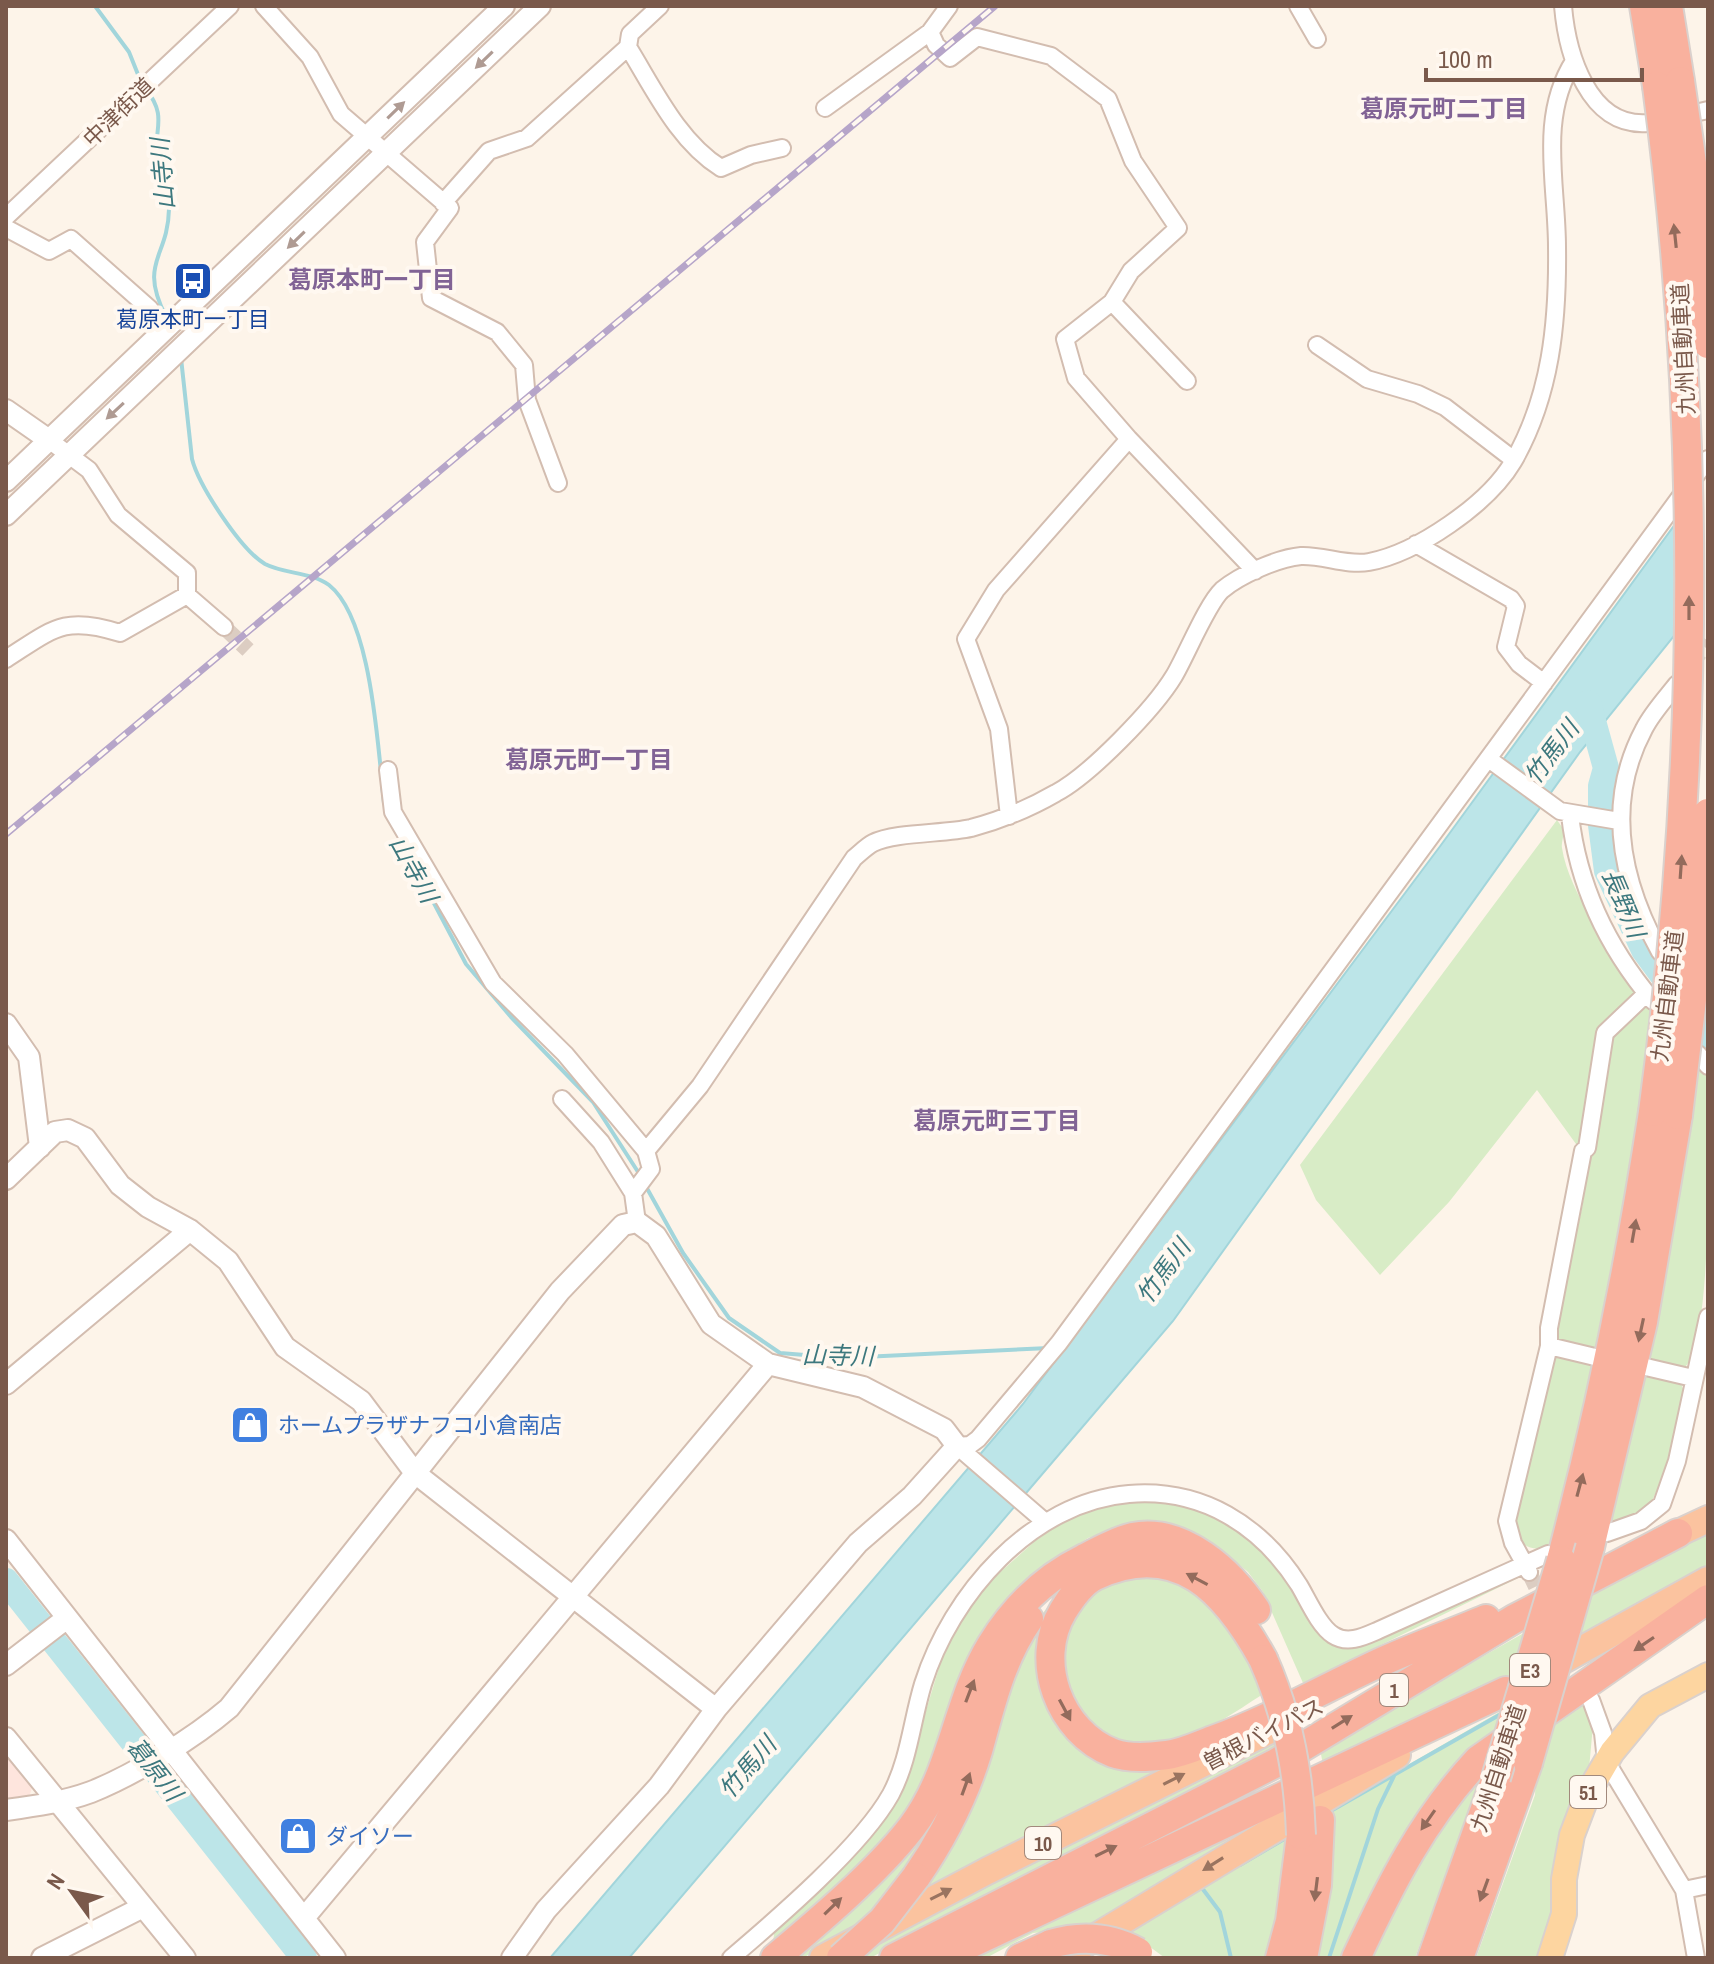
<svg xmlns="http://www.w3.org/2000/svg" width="1714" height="1964" font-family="'Archivo Narrow','Noto Sans JP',sans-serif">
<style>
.commercial{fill:#fee5dd}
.green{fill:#d8ecc6}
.water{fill:#bce5e8;stroke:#a2d5db;stroke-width:2}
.pier{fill:#fdf4e9}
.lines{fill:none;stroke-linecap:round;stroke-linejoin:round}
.stream{stroke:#a2d5db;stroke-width:4}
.river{stroke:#bce5e8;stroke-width:26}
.minor-tunnel{stroke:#dccdc2;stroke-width:16;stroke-dasharray:16 8;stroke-linecap:butt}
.minor-casing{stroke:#d3bdb0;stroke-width:20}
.tertiary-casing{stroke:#d3bdb0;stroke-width:24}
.primary-casing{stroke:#dad1cd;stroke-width:28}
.trunk-casing{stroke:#dad1cd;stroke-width:30}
.motorway-casing{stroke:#dad1cd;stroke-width:32}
.minor{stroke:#fff;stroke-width:16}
.tertiary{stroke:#fff;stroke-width:20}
.primary{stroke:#fdd5a0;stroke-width:24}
.trunk{stroke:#fbc39f;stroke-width:26}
.motorway{stroke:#f9b19e;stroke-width:28}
.rail-casing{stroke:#b6a5c9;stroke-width:7}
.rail{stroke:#fff8f0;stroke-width:4;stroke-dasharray:12;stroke-linecap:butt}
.motorway-bridge-casing{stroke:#dad1cd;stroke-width:32;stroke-linecap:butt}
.motorway-bridge{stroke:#f9b19e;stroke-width:28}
.oneway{fill:#af9b93}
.oneway2{fill:#936b5c}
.oneway3{fill:#9a7460}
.labels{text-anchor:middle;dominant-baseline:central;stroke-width:8;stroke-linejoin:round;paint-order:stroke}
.shield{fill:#fff8f0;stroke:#a2897c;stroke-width:2}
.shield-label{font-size:20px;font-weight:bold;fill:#7a594b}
.street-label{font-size:22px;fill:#7a594b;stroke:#fff8f0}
.transit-label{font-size:22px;fill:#164399;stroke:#fff8f0}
.shop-label{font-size:22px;fill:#366cbe;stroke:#fff8f0;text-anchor:start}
.neighbourhood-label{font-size:24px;font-weight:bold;fill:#816395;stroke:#fff8f0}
.water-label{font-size:24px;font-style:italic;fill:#3d787e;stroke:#fff8f0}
</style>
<rect width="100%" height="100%" fill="#fdf4e9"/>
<!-- commercial -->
<path class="commercial" d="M6,1752L33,1785L28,1800L6,1802Z"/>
<!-- green -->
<path class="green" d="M1557,820L1564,830C1564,836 1561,843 1562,848C1569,894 1613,951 1639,989L1611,1018L1583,1146L1576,1144L1537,1090L1449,1202L1380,1275L1316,1200L1300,1165Z
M1650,1003L1654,1008C1629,1189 1593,1367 1552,1546C1530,1553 1523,1546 1510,1529L1554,1357L1560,1356L1556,1327L1582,1208L1610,1036Z
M1697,1058L1708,1072C1708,1122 1714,1340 1685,1367L1674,1366L1685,1394L1667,1467L1648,1510L1609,1525C1647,1370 1678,1216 1697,1058Z
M1152,1499L1199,1507L1258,1542L1335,1644L1513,1575L1518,1578L1303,1683L1263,1592L1248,1572L1219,1548L1188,1531L1128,1525L1088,1538L1040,1569L896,1832L773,1942L775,1927L801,1903L911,1760L941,1661L957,1627L988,1583L1035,1541L1067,1519L1092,1507Z
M1708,1534V1566L1578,1639L1592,1592L1667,1549Z
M1154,1575L1189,1586L1234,1629L1263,1694C1235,1712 1208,1732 1176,1740C1047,1772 1016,1580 1154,1575Z
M1057,1596L1054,1715L1174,1764L917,1892L1012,1670L1037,1620Z
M1529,1630L1516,1674L1324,1770L1320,1749Z
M1584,1697L1593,1725L1589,1769L1546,1958H1476L1535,1795L1536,1776L1555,1716Z
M1503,1710L1496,1731L1371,1898L1342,1958H1312L1328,1811Z
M1278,1735L1282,1748L870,1958H856L876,1940Z
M955,1763L950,1804L878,1913L803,1958H785Z
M1484,1773L1415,1958H1368L1444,1817Z
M1281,1805L1093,1928L1033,1933L986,1958H964L1196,1853L1235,1828Z
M1291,1830L1271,1958H1165L1142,1941L1122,1933Z"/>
<!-- water -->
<path class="water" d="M1708,479V594L1580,752L1173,1321L629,1958H550L1023,1404L1441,845Z"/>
<!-- pier -->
<path class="pier" d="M1708,475V600L1679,636V513Z"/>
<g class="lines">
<!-- stream -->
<path class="stream" d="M95,6L129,52L141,82
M146,89C166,115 156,125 156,154C156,173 169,190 169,209C168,259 138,261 166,317
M181,358L192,459C199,486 241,550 265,564C284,574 312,572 329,585C368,616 376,725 381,772
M382,784L384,803
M388,816L466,964L511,1017L593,1102L640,1175
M644,1183L683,1253L729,1318L780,1353L842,1358L1049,1348
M1329,1812L1501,1714
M1240,1865L1291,1835
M1202,1888L1220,1912L1231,1958
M1329,1958L1378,1809L1394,1776"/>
<!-- river -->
<path class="river" d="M1588,703L1606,768L1601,786V825L1607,871L1644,950L1708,1037
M6,1581L304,1958"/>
<!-- minor-tunnel -->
<path class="minor-tunnel" d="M224,627L248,650
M1690,666L1708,641
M1529,1572L1546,1607"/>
<defs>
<path id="minor" d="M264,6L310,57L341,114L450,208L425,242L431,298L497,332L524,365L527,400L558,483
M949,6L930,32L936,45L950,58L977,37L1051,56L1108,99L1133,161L1178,228L1131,271L1112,302L1065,339L1076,378L1129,439L1255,571
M1298,6L1317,39
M1563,6C1567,53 1588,128 1648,123C1667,121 1688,114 1708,110
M628,47C654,89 678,141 721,168L751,155L782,148
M825,108L930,32
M443,203L489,151L527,138L628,47L630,34L660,6
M6,217L230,6
M6,228L49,251L71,239L150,309
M1112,302L1187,381
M1317,345L1367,379L1418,394L1445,407L1514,460
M49,440L89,470L118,515L187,573V595L224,627
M1416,544L1511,599L1516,606L1506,647L1519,664L1544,683
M6,659C53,629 64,615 120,633L187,595
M1490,760L1560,811L1619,821
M388,770L393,812L493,983L565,1054L646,1151L651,1169L633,1193L637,1222
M1570,815C1578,885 1608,948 1653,1001
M1009,816L999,729L966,639L996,590L1129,439
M1660,952C1621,881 1604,804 1644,729C1652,713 1666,698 1677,684
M1698,1054L1708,1066
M562,1099L601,1142L633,1193
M646,1151L700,1086L854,858C860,853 867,846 873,843C895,832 945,834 971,828C1001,820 1030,808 1056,793C1090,775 1154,709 1174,676C1186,656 1207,604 1222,590C1240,575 1278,558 1301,556C1323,555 1347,566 1369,562C1417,553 1488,504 1513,462C1551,396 1558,322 1557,247C1557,184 1538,117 1574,61
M1549,1346L1595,1357
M1646,1367L1693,1378
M957,1446L970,1445L978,1439L1059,1343L1708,459
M957,1446L1044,1521
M1607,1533L1641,1521L1662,1504L1677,1461L1708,1317
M1529,1572L1513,1543L1507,1521L1549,1346V1328L1583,1151L1587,1148L1605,1033L1647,993
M1591,1700L1603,1733L1606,1761L1684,1890L1696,1958
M1684,1890L1708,1885
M731,1958C778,1918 862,1846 891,1794C909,1760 912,1720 923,1684C951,1595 1031,1502 1129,1494C1202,1488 1261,1525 1299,1585C1308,1600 1319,1626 1333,1635C1348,1645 1365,1636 1379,1630L1548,1554"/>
<path id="tertiary" d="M6,410L49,440
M6,481L504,6
M6,515L540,6
M6,1024L29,1057L40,1147
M6,1179L55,1132L68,1130L85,1138L120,1185L148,1207L190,1230L228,1261L285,1347L361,1401L415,1473L716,1709
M6,1384L190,1230
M6,1540L335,1958
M6,1665L67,1618
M6,1738L185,1958
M6,1810C35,1806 64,1802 91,1792C134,1775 194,1738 229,1708L560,1291L623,1225L637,1222L656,1236L711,1324L768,1364L863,1387L944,1429L957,1446L912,1496L858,1543L716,1709L659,1786L546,1910L512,1958
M304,1918L768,1364
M42,1958L143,1907"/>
<path id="primary" d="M1550,1958L1564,1914V1879L1572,1835L1588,1793L1612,1752L1650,1706L1708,1675"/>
<path id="trunk" d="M1661,1541L1708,1519
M1545,1670L1708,1580
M823,1958L987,1871L1280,1725
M1061,1958L1397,1755"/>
<path id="motorway" d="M1644,6L1657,86
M1668,6L1680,81
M1590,1547L1643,1322L1678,1115
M1561,1560C1600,1412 1630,1263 1653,1112
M1263,1659C1226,1592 1178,1537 1095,1576C1081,1583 1071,1598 1063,1611C1033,1661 1059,1732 1113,1753C1130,1759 1150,1757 1167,1755C1183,1753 1199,1745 1213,1740C1271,1719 1323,1689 1379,1663C1414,1647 1450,1634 1486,1619
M916,1877C943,1838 964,1797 978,1751C991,1705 1001,1659 1029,1619
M775,1958C819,1921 876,1873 911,1828C953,1774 956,1702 991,1645C1014,1608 1044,1578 1083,1559C1099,1551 1115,1541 1133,1537C1183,1527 1231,1572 1256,1610
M894,1958L1276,1763L1514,1619L1678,1533
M940,1958L1506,1691
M1020,1958L1051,1944
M1280,1958L1290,1921L1301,1835
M1303,1958L1317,1885L1320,1820
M1356,1958C1390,1885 1423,1819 1478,1760L1708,1599
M1432,1958L1496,1778
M1459,1958L1528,1763"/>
</defs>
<!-- minor casing -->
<use href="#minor" class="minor-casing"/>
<!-- tertiary casing -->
<use href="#tertiary" class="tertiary-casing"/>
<!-- primary casing -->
<use href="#primary" class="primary-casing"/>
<!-- trunk casing -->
<use href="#trunk" class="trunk-casing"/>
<!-- motorway casing -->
<use href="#motorway" class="motorway-casing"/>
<!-- minor -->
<use href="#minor" class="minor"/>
<!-- tertiary -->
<use href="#tertiary" class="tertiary"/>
<!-- primary -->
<use href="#primary" class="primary"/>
<!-- trunk -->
<use href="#trunk" class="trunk"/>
<!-- motorway -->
<use href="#motorway" class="motorway"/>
<defs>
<path id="rail" d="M6,834L995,6"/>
</defs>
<!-- rail casing -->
<use href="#rail" class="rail-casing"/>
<!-- rail -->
<use href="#rail" class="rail"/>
<defs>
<path id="motorway-bridge" d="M1680,81L1692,163L1708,344
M1653,1112C1699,771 1702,427 1657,86
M1678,1115L1692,1000L1708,813
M1263,1659C1288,1715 1299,1773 1301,1835
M1528,1763L1590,1547
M1496,1778L1561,1560
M1051,1944C1081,1935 1110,1937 1138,1952
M841,1958L882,1921L916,1877"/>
</defs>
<!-- motorway-bridge casing -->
<use href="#motorway-bridge" class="motorway-bridge-casing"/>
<!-- motorway-bridge -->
<use href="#motorway-bridge" class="motorway-bridge"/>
</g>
<!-- one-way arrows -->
<defs><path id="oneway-solid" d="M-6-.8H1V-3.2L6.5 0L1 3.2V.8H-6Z" transform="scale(2)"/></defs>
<g class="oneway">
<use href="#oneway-solid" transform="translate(484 60) rotate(136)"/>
<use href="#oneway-solid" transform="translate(396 110) rotate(-44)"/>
<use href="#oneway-solid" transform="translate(296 240) rotate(136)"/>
<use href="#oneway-solid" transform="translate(115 411) rotate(137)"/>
</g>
<g class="oneway2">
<use href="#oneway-solid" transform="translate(1675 236) rotate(-96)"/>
<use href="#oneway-solid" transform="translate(1689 608) rotate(-90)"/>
<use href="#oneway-solid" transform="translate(1681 867) rotate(-86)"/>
<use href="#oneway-solid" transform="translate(1634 1231) rotate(-80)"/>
<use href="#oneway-solid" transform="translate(1641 1330) rotate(102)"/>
<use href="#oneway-solid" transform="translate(1580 1485) rotate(-75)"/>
<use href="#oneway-solid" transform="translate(1197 1579) rotate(-152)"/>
<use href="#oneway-solid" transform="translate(1644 1644) rotate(146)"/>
<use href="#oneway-solid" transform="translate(970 1691) rotate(-69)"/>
<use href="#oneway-solid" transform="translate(1065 1710) rotate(62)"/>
<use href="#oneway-solid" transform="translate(1342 1722) rotate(-32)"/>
<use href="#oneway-solid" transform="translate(966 1784) rotate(-70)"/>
<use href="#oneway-solid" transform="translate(1428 1820) rotate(125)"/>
<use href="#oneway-solid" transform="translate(1106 1851) rotate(-26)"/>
<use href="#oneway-solid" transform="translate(1316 1889) rotate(97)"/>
<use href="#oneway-solid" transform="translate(1484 1890) rotate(110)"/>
<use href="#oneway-solid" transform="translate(833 1906) rotate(-44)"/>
</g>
<g class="oneway3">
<use href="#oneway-solid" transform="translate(1174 1779) rotate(-27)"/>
<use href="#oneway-solid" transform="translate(1213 1864) rotate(148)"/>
<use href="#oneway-solid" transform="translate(941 1894) rotate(-27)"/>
</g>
<!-- icons -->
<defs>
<symbol id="bus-square" viewBox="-11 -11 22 22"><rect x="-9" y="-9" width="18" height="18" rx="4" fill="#1a4fb4" stroke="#fff8f0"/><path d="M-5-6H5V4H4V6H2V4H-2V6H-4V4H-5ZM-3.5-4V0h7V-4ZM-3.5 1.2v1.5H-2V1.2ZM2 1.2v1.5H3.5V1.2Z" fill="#fff"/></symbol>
<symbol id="shop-square" viewBox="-11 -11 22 22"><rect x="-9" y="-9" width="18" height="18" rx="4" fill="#3f7fe0" stroke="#fff8f0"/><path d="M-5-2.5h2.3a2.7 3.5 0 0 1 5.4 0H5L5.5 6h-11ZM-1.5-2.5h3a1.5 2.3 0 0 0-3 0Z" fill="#fff"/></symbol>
</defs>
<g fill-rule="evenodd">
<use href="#bus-square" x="171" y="259" width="44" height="44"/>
<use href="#shop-square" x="228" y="1403" width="44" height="44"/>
<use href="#shop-square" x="276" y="1814" width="44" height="44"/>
</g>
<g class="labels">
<!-- shield labels -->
<g class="shield">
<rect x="1510" y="1654" width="40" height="32" rx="6"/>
<rect x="1380" y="1674" width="28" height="32" rx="6"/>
<rect x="1570" y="1776" width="36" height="32" rx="6"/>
<rect x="1025" y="1827" width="36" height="32" rx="6"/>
</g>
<g class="shield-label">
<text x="1530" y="1670">E3</text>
<text x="1394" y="1690">1</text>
<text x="1588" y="1792">51</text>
<text x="1043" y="1843">10</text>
</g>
<!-- street labels -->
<g class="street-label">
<text transform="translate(118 112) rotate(-44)">中津街道</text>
<text transform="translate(1683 349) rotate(-93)">九州自動車道</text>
<text transform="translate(1667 996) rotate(-83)">九州自動車道</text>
<text transform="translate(1263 1734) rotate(-27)">曽根バイパス</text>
<text transform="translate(1498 1768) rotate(-72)">九州自動車道</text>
</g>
<!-- transit labels -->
<g class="transit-label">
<text x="193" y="319">葛原本町一丁目</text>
</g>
<!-- shop labels -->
<g class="shop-label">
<text x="278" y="1425">ホームプラザナフコ小倉南店</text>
<text x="326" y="1836">ダイソー</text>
</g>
<!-- neighbourhood labels -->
<g class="neighbourhood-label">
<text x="1444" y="108">葛原元町二丁目</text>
<text x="372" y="279">葛原本町一丁目</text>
<text x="589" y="759">葛原元町一丁目</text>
<text x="997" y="1120">葛原元町三丁目</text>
</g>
<!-- water labels -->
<g class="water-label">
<text transform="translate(162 174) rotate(-95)">山寺川</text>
<text transform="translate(1551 752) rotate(-53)">竹馬川</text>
<text transform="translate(414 869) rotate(61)">山寺川</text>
<text transform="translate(1624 903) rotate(67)">長野川</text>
<text transform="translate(1163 1271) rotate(-54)">竹馬川</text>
<text transform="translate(838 1355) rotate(1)">山寺川</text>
<text transform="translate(747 1767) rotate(-49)">竹馬川</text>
<text transform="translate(155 1769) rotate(52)">葛原川</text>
</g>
</g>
<!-- border -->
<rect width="1714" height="1964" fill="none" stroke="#7a594b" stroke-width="16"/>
<!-- north arrow -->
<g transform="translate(72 1892) rotate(303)" stroke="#fff8f0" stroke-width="6" paint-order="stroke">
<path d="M0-6L14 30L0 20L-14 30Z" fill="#7a594b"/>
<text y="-12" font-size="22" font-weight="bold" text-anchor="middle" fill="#7a594b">N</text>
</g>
<!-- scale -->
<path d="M1426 68v12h216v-12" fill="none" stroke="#7a594b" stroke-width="4"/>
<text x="1438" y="68" font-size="24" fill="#7a594b" stroke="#fff8f0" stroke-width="6" paint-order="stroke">100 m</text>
</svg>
